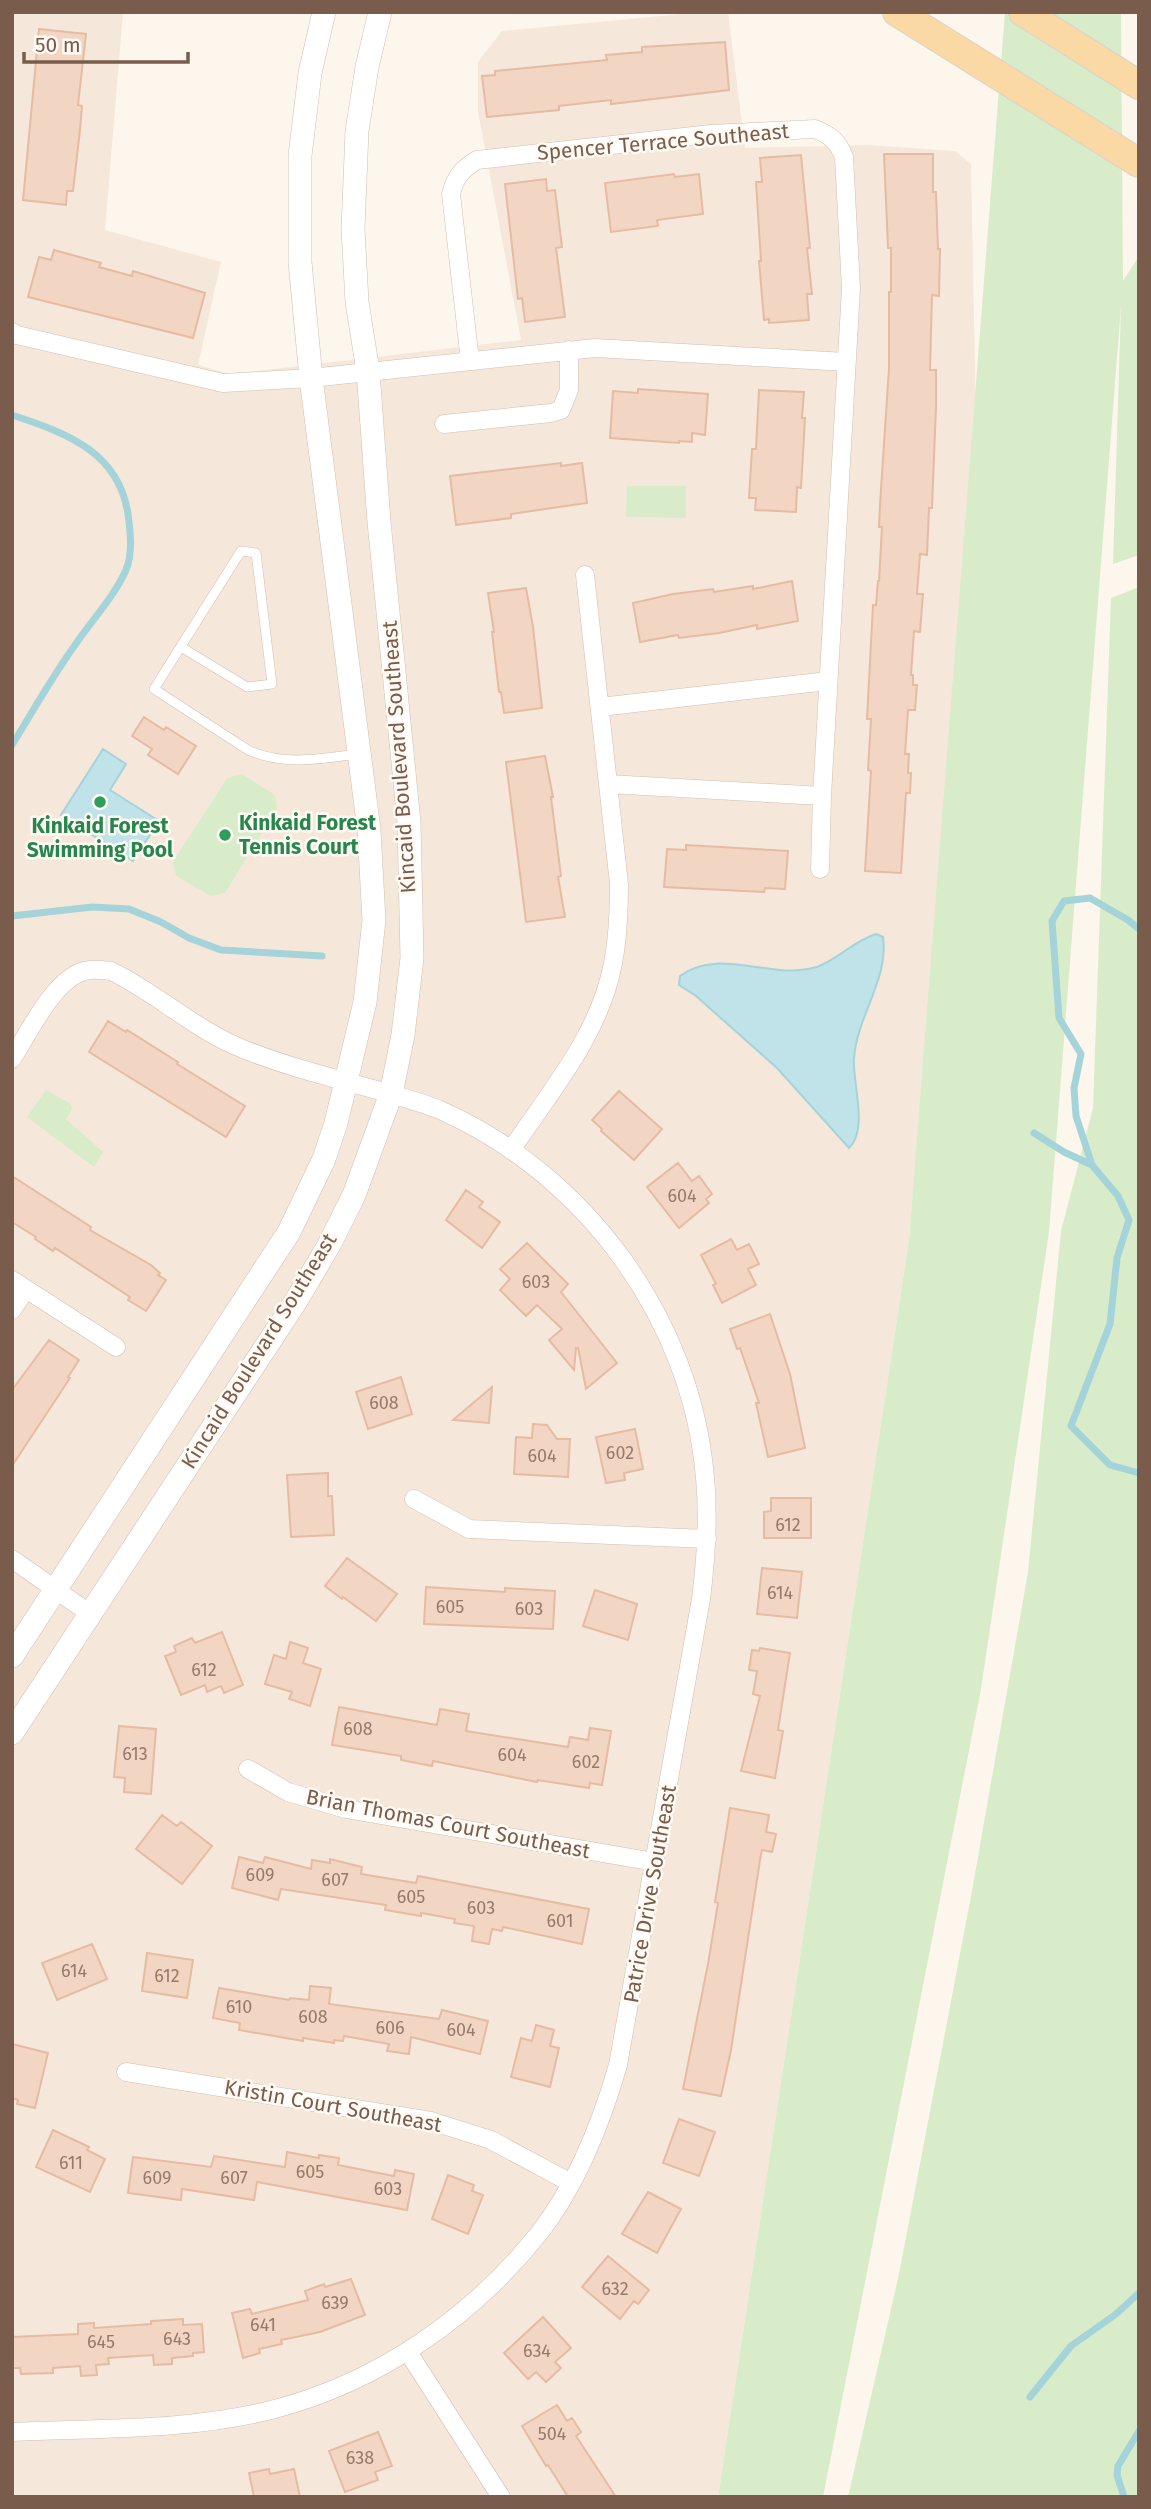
<svg xmlns="http://www.w3.org/2000/svg" width="1151" height="2509" font-family="'Fira Sans',sans-serif">
<style>
.residential{fill:#f5e8da}
.green{fill:#d8ecc9}
.water{fill:#bfe3e8;stroke:#a5d3da;stroke-width:2}
.lines{fill:none;stroke-linecap:round;stroke-linejoin:round}
.stream{stroke:#a5d3da;stroke-width:7}
.building{fill:#f3d5c3;stroke:#e6bba3;stroke-width:2}
.service-casing{stroke:#d1beb0;stroke-width:10}
.minor-casing{stroke:#d1beb0;stroke-width:19}
.tertiary-casing{stroke:#d1beb0;stroke-width:24}
.primary-casing{stroke:#dad1cd;stroke-width:30}
.service{stroke:#fff;stroke-width:9}
.minor{stroke:#fff;stroke-width:18}
.tertiary{stroke:#fff;stroke-width:23}
.primary{stroke:#fbd9a5;stroke-width:28}
.leisure-dot{fill:#2e9e5b;stroke:#fffaf3;stroke-width:2.5}
.labels{text-anchor:middle;dominant-baseline:central;stroke-width:5;stroke-linejoin:round;paint-order:stroke}
.number-label{font-size:18px;fill:#987a6a}
.street-label{font-size:21px;fill:#7a5c4d;stroke:#fffaf3}
.leisure-label{font-size:21px;font-weight:bold;fill:#27864d;stroke:#fffaf3;text-anchor:start}
</style>
<rect width="100%" height="100%" fill="#fdf6ec"/>
<!-- residential -->
<path class="residential" d="M12,12H123L105,230L221,262L198,365L230,374L521,340L478,112V62L502,31L703,12H728L745,148L868,145L955,151L971,164L976,422L909,1240L718,2497H12Z"/>
<!-- green -->
<path class="green" d="M1005,12H1121L1123,281L1139,256V555L1113,564L1121,306L1049,1232L981,1689L823,2497H718L909,1240Z
M627,486H686V518L626,517Z
M1139,587V2497H848L899,2274L972,1891L1028,1572L1061,1231L1093,1108L1111,598Z
M242,774L275,795L277,809L225,893L211,896L176,876L173,862L227,778Z
M46,1090L71,1104L72,1109L66,1119L103,1152L94,1167L27,1117Z"/>
<!-- water -->
<path class="water" d="M103,749L126,764L110,790L159,821L133,861L61,815Z
M876,934L883,937C889,979 857,1016 854,1058C852,1083 869,1129 849,1148L777,1068L696,996L679,985L680,976C716,948 766,977 808,969C833,965 852,941 876,934Z"/>
<g class="lines">
<!-- stream -->
<path class="stream" d="M12,415C70,434 123,454 129,522C131,537 132,556 126,570C114,597 91,621 75,645C52,677 33,711 12,745
M12,916L92,907L129,909L161,922L189,938L221,950L322,956
M1139,929L1128,920L1090,898L1064,901L1052,921L1059,1018L1081,1054L1074,1088L1076,1116L1092,1165L1118,1196L1129,1220L1117,1258L1110,1324L1071,1426L1110,1465L1139,1473
M1034,1133L1064,1152L1092,1165
M1030,2397L1071,2346L1116,2314L1139,2293
M1124,2497L1117,2475L1118,2466L1139,2431"/>
</g>
<!-- building -->
<path class="building" d="M39,29L86,34L78,105L82,106L80,130L73,191H67L66,205L23,200Z
M725,42L729,90L611,104V100L559,106V110L487,117L482,76L495,75V71L607,60L606,55L642,52V47Z
M884,154H933V192H936L938,249H940L939,296L932,295L930,370H936V407L932,508H929L927,555L920,554L917,594H923L920,632L914,631L911,675H913V685H917L915,710H908L905,754H909L908,773H911L910,793H906L901,873L865,871L871,771L868,770L871,719H867L873,605H876L878,581H879L882,527H879L880,504L889,368V292H891V248H888Z
M801,155L810,248H807L812,294H807L809,320L769,323V319L764,320L759,261H761L756,182H762L760,158Z
M674,174L675,177L699,174L703,214L657,220L658,226L611,232L605,183Z
M546,179L547,191L555,190L562,247L556,248L565,317L525,322L522,298L518,299L505,184Z
M54,250L101,263L99,267L132,276L133,271L205,293L193,338L28,297L39,257L51,260Z
M638,389L708,394L705,435L692,433V442L679,441V443L610,438L613,391L638,393Z
M759,390L804,392L802,418H805L801,488L797,487L796,512L755,510L756,498H749L752,449H756Z
M561,463V466L582,463L587,503L511,514V518L456,525L450,476Z
M792,581L798,621L757,629V625L719,633L679,638L678,635L640,642L633,603L673,594L713,589L714,592L753,586V589Z
M526,588L533,627L542,708L504,713L501,692H499L492,632H494L488,593Z
M144,717L164,730L166,727L196,746L178,774L148,755L152,749L132,736Z
M545,756L553,797H551L561,876L558,877L565,917L526,922L506,762Z
M686,845L788,851L785,889L765,888L764,892L664,887L667,849L686,850Z
M108,1021L126,1032L127,1030L178,1062L177,1064L245,1106L226,1137L89,1052Z
M619,1091L662,1129L634,1160L601,1131L602,1129L592,1120Z
M678,1163L692,1181L699,1176L712,1194L706,1199L709,1203L679,1228L647,1187Z
M12,1176L91,1227L90,1230L151,1265L160,1273L158,1275L166,1280L146,1311L128,1300L130,1297L55,1248L53,1251L35,1239L36,1237L12,1222Z
M466,1190L483,1202L479,1207L500,1222L482,1248L446,1220Z
M731,1239L737,1250L749,1244L759,1264L748,1269L756,1285L722,1303L713,1285L716,1284L701,1255Z
M527,1243L568,1284L561,1292L617,1363L586,1389L578,1348H576L574,1370L549,1340L562,1329L537,1305L526,1316L500,1290L510,1279L500,1269Z
M770,1314L790,1374L805,1448L768,1457L756,1403H759L740,1348L737,1349L730,1329Z
M49,1340L79,1360L68,1377L70,1378L12,1466V1390Z
M401,1377L412,1414L368,1429L356,1392Z
M492,1387L489,1423L453,1420Z
M533,1424L547,1425L557,1439H570L568,1477L514,1474L516,1437L532,1438Z
M635,1429L643,1469L624,1473L625,1480L606,1483L596,1437Z
M328,1473V1496H332L334,1535L291,1537L287,1475Z
M771,1498H811V1538H764V1512L771,1511Z
M347,1558L397,1594L376,1621L343,1597L342,1599L325,1586Z
M762,1568L802,1572L797,1618L757,1614Z
M426,1587L505,1592V1588L555,1591L553,1629L424,1624Z
M595,1590L637,1604L628,1640L583,1626Z
M222,1632L243,1685L224,1693L221,1686L207,1692L205,1685L181,1695L165,1656L176,1652L174,1646L192,1638L195,1643Z
M290,1642L308,1648L303,1663L321,1669L310,1706L289,1699L292,1692L265,1684L274,1655L286,1659Z
M760,1648L790,1653L778,1730L783,1731L775,1778L741,1771L760,1696L753,1694L757,1671L749,1670L752,1650L759,1651Z
M339,1707L437,1725L440,1709L469,1714L466,1731L568,1747L570,1737L588,1740L590,1728L611,1731L602,1785L590,1783L589,1788L538,1780L537,1782L433,1761L432,1766L401,1760V1756L332,1745Z
M119,1726L156,1729L151,1794L124,1792L125,1778L114,1777Z
M730,1808L769,1815L766,1832L776,1834L772,1852L762,1850L760,1860L731,2050L721,2096L683,2089L708,1964L718,1903L715,1902Z
M162,1815L177,1826L181,1822L212,1846L182,1884L136,1849Z
M239,1857L263,1863L265,1857L311,1869L312,1860L330,1863V1859L362,1867L361,1874L416,1883L418,1876L589,1909L582,1944L503,1927L502,1931L492,1929L489,1944L472,1941L474,1926L454,1923L455,1919L421,1913V1916L385,1910L386,1905L281,1889L278,1900L232,1888Z
M92,1944L107,1979L57,2000L42,1963Z
M147,1953L193,1960L187,1998L142,1991Z
M310,1986L331,1988L329,2004L439,2019L442,2010L488,2021L480,2054L411,2037L409,2054L387,2051L389,2044L344,2036L343,2041L334,2040V2043L303,2038V2041L239,2030L240,2023L213,2018L219,1988L289,2000L290,1998L309,2000Z
M536,2025L554,2030L550,2046L559,2048L550,2087L511,2077L521,2038L532,2041Z
M12,2044L48,2053L35,2108L17,2104L18,2100L12,2098Z
M679,2119L715,2132L699,2176L663,2163Z
M53,2130L89,2147L87,2150L105,2159L90,2192L36,2167Z
M287,2152L319,2158V2155L339,2158L338,2165L394,2176L395,2170L414,2174L407,2210L257,2182L254,2200L182,2189L181,2200L128,2193L133,2157L211,2167L214,2156L285,2167Z
M448,2175L474,2185L472,2191L483,2195L468,2234L432,2219Z
M648,2192L681,2209L657,2253L622,2234Z
M608,2256L649,2290L638,2304L634,2301L620,2319L582,2287Z
M351,2279L365,2315L320,2332L281,2340L282,2344L259,2349L260,2353L243,2358L232,2313L250,2309L252,2314L308,2300L305,2291L324,2284L325,2287Z
M543,2317L571,2348L555,2362L561,2368L546,2382L536,2372L528,2379L504,2353Z
M183,2319V2325L202,2324L204,2352L193,2353V2356L172,2358V2364L154,2365L153,2355L108,2358L109,2364L96,2365L97,2375L81,2376L80,2366L53,2368V2373L21,2374L20,2368H12V2337L78,2334V2324L94,2323V2328L151,2324V2321Z
M557,2405L567,2421L572,2418L581,2432L576,2436L616,2497H568L548,2465L546,2466L522,2426Z
M378,2432L392,2466L375,2472L378,2480L345,2492L329,2451Z
M269,2469L270,2474L294,2469L300,2497H254L249,2473Z"/>
<g class="lines">
<defs>
<path id="service" d="M181,647L247,687L272,684L256,553L241,551L154,689L248,750C283,766 320,759 357,754"/>
<path id="minor" d="M12,332L17,335L223,383L311,378L595,348L846,362
M470,361L451,194C455,177 462,169 477,160L711,134L815,129C830,135 838,141 844,157L851,288L822,796L820,869
M444,424L551,413L561,410L569,390V350
M600,707L828,681
M608,784L822,796
M12,1059C28,1034 51,985 79,973C89,968 100,970 111,971C157,993 195,1030 243,1049C288,1067 337,1079 384,1092C403,1098 421,1102 440,1110C585,1174 692,1319 705,1478C709,1519 706,1559 701,1599L618,2065C601,2124 578,2183 540,2232C472,2318 377,2383 271,2410C187,2431 98,2428 12,2432
M511,1150C550,1092 600,1034 613,963C618,937 619,911 619,884L585,575
M12,1280L116,1347
M12,1310L26,1289
M414,1499L469,1529L707,1539
M12,1559L89,1613
M248,1769L288,1792L346,1809L655,1862
M126,2072L431,2121L491,2140L571,2183
M408,2352L501,2497"/>
<path id="tertiary" d="M12,1656L289,1232L324,1159L336,1123L365,1002L374,920L369,830L311,378L300,262V156L310,73L324,12
M12,1733L296,1301L329,1245L354,1195L391,1094L403,1035L412,958L409,822L379,522L368,371L357,302L353,229L357,131L367,67L380,12"/>
<path id="primary" d="M897,12L1139,163
M1023,12L1139,85"/>
</defs>
<!-- service casing -->
<use href="#service" class="service-casing"/>
<!-- minor casing -->
<use href="#minor" class="minor-casing"/>
<!-- tertiary casing -->
<use href="#tertiary" class="tertiary-casing"/>
<!-- primary casing -->
<use href="#primary" class="primary-casing"/>
<!-- service -->
<use href="#service" class="service"/>
<!-- minor -->
<use href="#minor" class="minor"/>
<!-- tertiary -->
<use href="#tertiary" class="tertiary"/>
<!-- primary -->
<use href="#primary" class="primary"/>
</g>
<!-- markers -->
<g class="leisure-dot">
<circle cx="100" cy="802" r="7"/>
<circle cx="225" cy="835" r="7"/>
</g>
<g class="labels">
<!-- number labels -->
<g class="number-label">
<text x="682" y="1196">604</text>
<text x="536" y="1282">603</text>
<text x="384" y="1403">608</text>
<text x="620" y="1453">602</text>
<text x="542" y="1456">604</text>
<text x="788" y="1525">612</text>
<text x="780" y="1593">614</text>
<text x="450" y="1607">605</text>
<text x="529" y="1609">603</text>
<text x="204" y="1670">612</text>
<text x="358" y="1729">608</text>
<text x="135" y="1754">613</text>
<text x="512" y="1755">604</text>
<text x="586" y="1762">602</text>
<text x="260" y="1875">609</text>
<text x="335" y="1880">607</text>
<text x="411" y="1897">605</text>
<text x="481" y="1908">603</text>
<text x="560" y="1921">601</text>
<text x="74" y="1971">614</text>
<text x="167" y="1976">612</text>
<text x="239" y="2007">610</text>
<text x="313" y="2017">608</text>
<text x="390" y="2028">606</text>
<text x="461" y="2030">604</text>
<text x="71" y="2163">611</text>
<text x="310" y="2172">605</text>
<text x="157" y="2178">609</text>
<text x="234" y="2178">607</text>
<text x="388" y="2189">603</text>
<text x="615" y="2289">632</text>
<text x="335" y="2303">639</text>
<text x="263" y="2325">641</text>
<text x="177" y="2339">643</text>
<text x="101" y="2342">645</text>
<text x="537" y="2351">634</text>
<text x="552" y="2434">504</text>
<text x="360" y="2458">638</text>
</g>
<!-- street labels -->
<g class="street-label">
<text transform="translate(663 142) rotate(-5)">Spencer Terrace Southeast</text>
<text transform="translate(399 757) rotate(-94)">Kincaid Boulevard Southeast</text>
<text transform="translate(259 1351) rotate(-58)">Kincaid Boulevard Southeast</text>
<text transform="translate(448 1824) rotate(11)">Brian Thomas Court Southeast</text>
<text transform="translate(650 1894) rotate(-80)">Patrice Drive Southeast</text>
<text transform="translate(333 2106) rotate(10)">Kristin Court Southeast</text>
</g>
<!-- leisure labels -->
<g class="leisure-label">
<text x="239" y="823">Kinkaid Forest<tspan x="239" dy="24">Tennis Court</tspan></text>
<text x="100" y="826" text-anchor="middle">Kinkaid Forest<tspan x="100" dy="24">Swimming Pool</tspan></text>
</g>
</g>
<!-- border -->
<rect width="1151" height="2509" fill="none" stroke="#7a5c4d" stroke-width="28"/>
<!-- scale -->
<path d="M24 52v10h164v-10" fill="none" stroke="#7a5c4d" stroke-width="3.5"/>
<text x="35" y="52" font-size="21" fill="#7a5c4d" stroke="#fffaf3" stroke-width="5" paint-order="stroke">50 m</text>
</svg>
